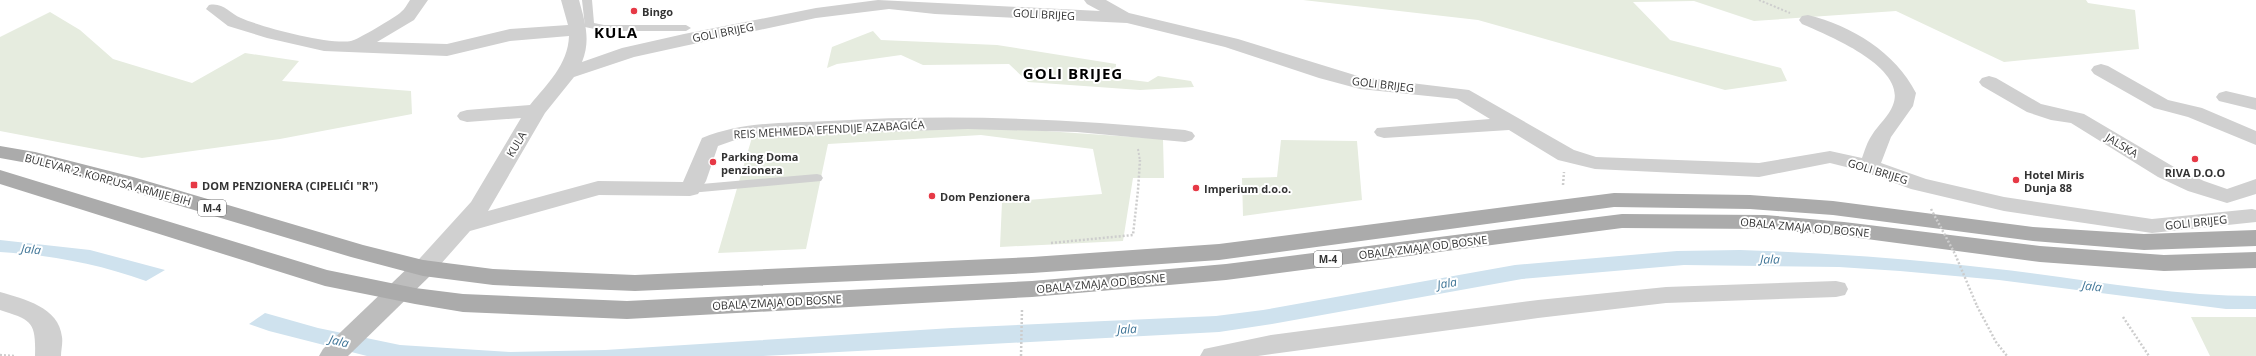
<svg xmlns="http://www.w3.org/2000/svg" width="2256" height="356" font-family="'Open Sans',sans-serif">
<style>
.green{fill:#e6ecdf}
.water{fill:#cfe2ee}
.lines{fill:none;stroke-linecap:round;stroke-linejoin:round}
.path-far1{stroke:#cdcdcd;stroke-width:2;stroke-dasharray:2 2;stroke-linecap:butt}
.path{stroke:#cdcdcd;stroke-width:2.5;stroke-dasharray:2 2;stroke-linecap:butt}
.lane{fill:#d0d0d0;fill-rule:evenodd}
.street{fill:#d0d0d0;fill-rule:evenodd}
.secondary{fill:#bdbdbd;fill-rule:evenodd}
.primary{fill:#ababab;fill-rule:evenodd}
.path-bridge{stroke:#cdcdcd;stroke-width:2.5;stroke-dasharray:2 2;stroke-linecap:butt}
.poi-dot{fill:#e63946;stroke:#fff;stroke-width:1.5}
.labels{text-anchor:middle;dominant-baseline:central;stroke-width:4;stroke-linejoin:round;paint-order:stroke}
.shield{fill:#fff;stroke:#707070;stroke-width:1}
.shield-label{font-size:10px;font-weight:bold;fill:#333}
.poi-label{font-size:11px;font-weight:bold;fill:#333;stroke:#fff;text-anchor:start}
.street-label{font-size:11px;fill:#333;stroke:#fff}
.water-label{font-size:12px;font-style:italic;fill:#3f7597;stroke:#fff}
.district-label{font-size:15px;font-weight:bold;letter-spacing:1px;fill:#000;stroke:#fff}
</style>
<rect width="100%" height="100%" fill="#fff"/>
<!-- green -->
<path class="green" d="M1303,0H2086L2088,3L2135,10L2139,49L2004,62L1896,11L1754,21L1694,1L1633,2L1670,40L1781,68L1787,81L1725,90L1478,20Z
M50,12L80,30L113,59L192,83L245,53L299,61L282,81L411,91L412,114L280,139L142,158L0,131V37Z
M873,31L881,40L997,45L1116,64L1115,78L1148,82L1158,76L1191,81L1194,87L1140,90L1028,82L1009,64L923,65L901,55L837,64L827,68L832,47Z
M973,126L1163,139L1164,178H1133L1123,241L1000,247L1002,202L1102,194L1093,149L981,135L828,144L806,249L718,253L753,134Z
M1281,140L1357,141L1362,200L1243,216L1242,178L1277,177Z
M2191,317H2256V356H2210Z"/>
<!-- water -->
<path class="water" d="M0,240L90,250L165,270L146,281C99,264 51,255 0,252Z
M1740,250C1823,253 1905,258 1988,268C2077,277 2166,296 2256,296V309H2226L1999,280L1900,271L1839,267L1684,265L1522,279L1272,324L1219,332L763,356H367L269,331L249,324L265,313L318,328L400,345L510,352L605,350L952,328L1216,316L1263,310L1515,265L1677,251Z"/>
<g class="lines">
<!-- path-far1 -->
<path class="path-far1" d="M1759,0L1790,13
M1138,149L1140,161"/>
<!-- path -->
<path class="path" d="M1563,185L1564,172
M1051,243L1133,235L1138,190L1140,160
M1977,306L1996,342L2007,356
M2123,317L2149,356
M0,355L16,356
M1021,356L1022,309"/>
<!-- lane -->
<path class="lane" d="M582,0H592L594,23L604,25H686L691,28L686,31H604L585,27Z
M817,174L821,175L823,178L821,181L690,193L684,189L690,185Z"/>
<!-- street -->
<path class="street" d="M410,0H428L414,20L377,42L447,44L510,29L568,25L561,0H579C585,22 591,40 582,62L622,48L684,34L816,8L878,0L1100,11L1087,4L1084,0H1106L1129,13L1238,39L1361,77L1469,90L1574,150L1596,157L1759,163L1830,151L1862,158C1865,150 1867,142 1872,135C1878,125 1889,116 1893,105C1908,67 1827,35 1802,24L1799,20L1802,16L1808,15C1852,26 1895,52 1916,93L1913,106L1891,137L1881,163L1926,179L2004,197L2152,219L2252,209L2256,210V222L2152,233L2004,211L1911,189L1862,171L1830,163L1759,177L1595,169L1558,160L1509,130L1384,138L1377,136L1374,132L1377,128L1490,119L1457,99L1360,89L1319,78L1225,47L1127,23L935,14L889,9L816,18L684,46L634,57L574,77L545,113L488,211L598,181L683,182L702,138C743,121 786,123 829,121C950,114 1065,118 1185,130L1192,132L1195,136L1192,140L1185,142L1077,132L968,129L760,136L735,140L718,146L706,181L698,194L690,196L599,195L470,231L432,274L423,276L414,274L411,268L471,202L521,118L467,122L460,120L457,116L460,112L467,110L530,105C547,84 568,65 569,36L510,41L447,56L324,51L267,38L228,26L206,9L209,5C223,2 229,13 241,18C261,27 330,45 351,41C357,40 396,17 401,12C405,9 407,4 410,0Z
M2101,64L2108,66L2168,100L2202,108L2256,131V145L2188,117L2154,108L2094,74L2091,70L2094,66Z
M1989,76L1996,78L2041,104L2084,114L2174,167L2204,181L2227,189L2256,179V194L2227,203L2188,191L2158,177L2071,123L2051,120L2027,112L1982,86L1979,82L1982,78Z
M2226,91L2256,98V110L2219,101L2216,97L2219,93Z
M1836,281L1845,283L1848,289L1845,295L1836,297L1666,303L1538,318L1258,356H1200L1204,349L1271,335L1538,300L1666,287Z
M0,292C24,299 59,307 62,337C63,343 61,350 61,356H35C36,322 32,320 0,310Z"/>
<!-- secondary -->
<path class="secondary" d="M423,260L432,262L435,268L432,274L348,356H319L323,349L414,262Z"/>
<!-- primary -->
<path class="primary" d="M0,146L35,152L133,177L363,245L423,260L493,269L635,275L1032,257L1219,244L1614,193L1750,195L1833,201L2033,227L2144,234L2256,230V246L2144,250L2033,241L1833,215L1750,209L1614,207L1219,260L1032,273L635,291L493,285L423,276L351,257L117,187L33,164L0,158Z
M0,170L327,270L415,288L463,294L627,301L1032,281L1226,264L1622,214L1765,215L1844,222L2040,246L2164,255L2256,252V268L2164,271L2040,262L1844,236L1765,229L1622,228L1226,280L1032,297L627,319L463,312L415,304L325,286L0,184Z"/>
<!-- path-bridge -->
<path class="path-bridge" d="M1931,209L1955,254L1977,306"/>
</g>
<!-- markers -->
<g class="poi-dot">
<circle cx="634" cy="11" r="4"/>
<circle cx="2195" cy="159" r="4"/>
<circle cx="713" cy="162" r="4"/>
<circle cx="2016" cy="180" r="4"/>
<rect x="190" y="181" width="8" height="8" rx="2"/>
<circle cx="1196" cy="188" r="4"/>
<circle cx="932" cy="196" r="4"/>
</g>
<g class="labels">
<!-- shield labels -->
<g class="shield">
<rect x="198" y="200" width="28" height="16" rx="3"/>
<rect x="1314" y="251" width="28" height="16" rx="3"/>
</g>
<g class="shield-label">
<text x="212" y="208">M-4</text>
<text x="1328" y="259">M-4</text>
</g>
<!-- poi labels -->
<g class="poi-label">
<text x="642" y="11">Bingo</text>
<text x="721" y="156">Parking Doma<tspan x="721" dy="13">penzionera</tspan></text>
<text x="2195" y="172" text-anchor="middle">RIVA D.O.O</text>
<text x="2024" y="174">Hotel Miris<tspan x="2024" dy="13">Dunja 88</tspan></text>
<text x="202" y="185">DOM PENZIONERA (CIPELIĆI "R")</text>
<text x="1204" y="188">Imperium d.o.o.</text>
<text x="940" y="196">Dom Penzionera</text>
</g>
<!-- street labels -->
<g class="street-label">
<text transform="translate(1044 14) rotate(3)">GOLI BRIJEG</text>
<text transform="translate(723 32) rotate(-11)">GOLI BRIJEG</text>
<text transform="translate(1383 84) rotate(7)">GOLI BRIJEG</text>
<text transform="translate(829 129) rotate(-3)">REIS MEHMEDA EFENDIJE AZABAGIĆA</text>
<text transform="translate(516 144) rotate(-59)">KULA</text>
<text transform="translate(2122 145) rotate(31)">JALSKA</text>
<text transform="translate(1878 171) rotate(17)">GOLI BRIJEG</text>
<text transform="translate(108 179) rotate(15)">BULEVAR 2. KORPUSA ARMIJE BIH</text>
<text transform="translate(2196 222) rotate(-6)">GOLI BRIJEG</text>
<text transform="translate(1805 227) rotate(5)">OBALA ZMAJA OD BOSNE</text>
<text transform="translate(1423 247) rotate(-7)">OBALA ZMAJA OD BOSNE</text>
<text transform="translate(1101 283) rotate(-5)">OBALA ZMAJA OD BOSNE</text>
<text transform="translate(777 302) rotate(-3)">OBALA ZMAJA OD BOSNE</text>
</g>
<!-- water labels -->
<g class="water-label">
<text transform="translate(31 249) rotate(6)">Jala</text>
<text transform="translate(1770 259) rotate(1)">Jala</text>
<text transform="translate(1447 283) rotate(-10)">Jala</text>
<text transform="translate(2092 286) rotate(7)">Jala</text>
<text transform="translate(1127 329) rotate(-3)">Jala</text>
<text transform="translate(339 341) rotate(14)">Jala</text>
</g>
<!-- district labels -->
<g class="district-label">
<text x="616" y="32">KULA</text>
<text x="1073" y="73">GOLI BRIJEG</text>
</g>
</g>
</svg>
